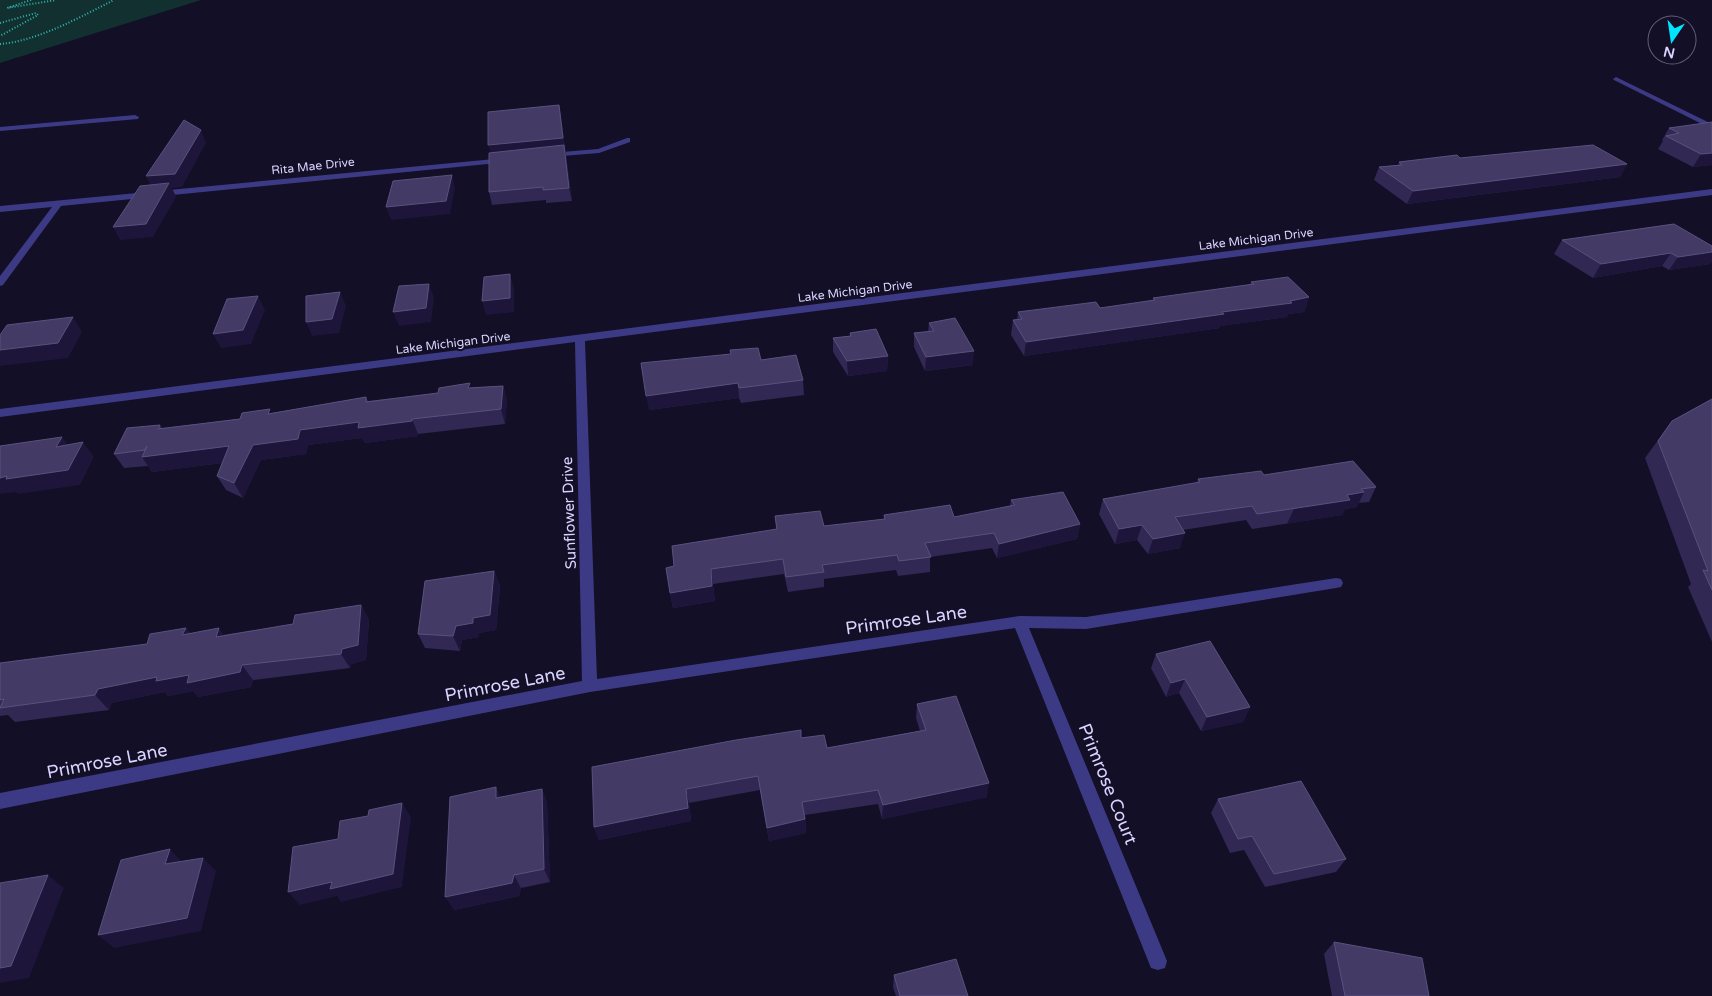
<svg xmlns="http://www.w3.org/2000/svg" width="1712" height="996" font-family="'Varela Round',sans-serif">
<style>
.green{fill:#12302f}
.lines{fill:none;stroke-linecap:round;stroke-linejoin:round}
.path{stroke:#2fb8b0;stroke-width:2;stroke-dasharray:1 2;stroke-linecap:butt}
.minor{fill:#3d3a85;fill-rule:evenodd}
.wall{fill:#312854}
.shaded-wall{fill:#1d163a}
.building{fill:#433a66;stroke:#5a527e}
.labels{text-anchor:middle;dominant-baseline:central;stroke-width:4.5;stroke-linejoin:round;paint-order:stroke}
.far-street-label{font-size:12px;fill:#d9d4ff;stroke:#130f26}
.street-label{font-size:15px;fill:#d9d4ff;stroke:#130f26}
.near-street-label{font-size:18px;fill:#d9d4ff;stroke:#130f26}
</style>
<rect width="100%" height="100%" fill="#130f26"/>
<!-- green -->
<path class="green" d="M0,0H201L0,63Z"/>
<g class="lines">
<!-- path -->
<path class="path" d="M31,0L7,8L56,0
M0,23L36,13L38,15L0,36
M0,44C38,41 80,17 114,0"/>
<!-- minor -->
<path class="minor" d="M1616,77L1712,124V129L1614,80L1613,79Z
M135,115L139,117L138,119L0,131V127Z
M627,138H630V142L599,153L550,157L546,155L550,153L598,149Z
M505,158H508V162L61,206L3,285L0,286V276L52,207L0,212V206Z
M1712,189V195L585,341L597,679L1020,616L1086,617L1336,578L1341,579L1343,583L1341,587L1336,588L1086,629L1029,628L1167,961L1165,968L1158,970L1151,968L1015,628L590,692L0,809V793L582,681L575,342L0,417V409Z"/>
</g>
<!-- wall -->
<path class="wall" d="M559,105L561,117L572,201L546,203V200L492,205L489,192L491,152Z
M1712,122V165L1693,167L1658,149L1663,141L1662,140L1669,128Z
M1460,158L1627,164L1620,177L1407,204L1374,180L1379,167L1398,165L1399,162Z
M1674,224L1710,264L1669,270L1662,266L1593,278L1554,254L1562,240Z
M1251,282L1309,297L1304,312L1288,314L1287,317L1220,326V328L1024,356L1011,335L1013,320H1017L1018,312L1100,308L1153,300V298L1250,285Z
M929,323L973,365L925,371L914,347V333L928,331Z
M850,333L888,356L887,371L848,376L833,352V338L850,336Z
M761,360L803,380L804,395L741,403L739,398L649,410Z
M503,386L507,400L505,424L418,434V436L365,443L362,438L308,445L306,454L261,460L243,498L226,490L217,476L222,463L152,472L148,466L124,468L114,454L160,425L162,428L240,419L272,413L366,397L368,401L438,393L471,388Z
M1712,399V642L1688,587L1691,584L1645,458L1672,421Z
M1264,475L1376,487L1369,502L1358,503L1357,507L1345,509L1342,515L1252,529L1246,520L1183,530L1180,548L1148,554L1137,540L1115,544L1099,514L1103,499L1197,483L1198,479Z
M1011,500L1080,524L1077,539L997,558L992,548L930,557V572L898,576L896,570L824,579V587L788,592L784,574L713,584L715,601L673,608L670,593L674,566L776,529L775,516L824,526L884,519V515L954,517L1010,506Z
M494,571L500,586L496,630L479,633V637L462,640L460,651L425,648L418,634Z
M361,605L369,620L366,660L351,664L350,668L253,680L251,687L198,697L193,691L168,696L165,692L111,703L109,710L15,722L8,715L0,716V663L147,644L186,628L190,633L223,635L293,624Z
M1156,654L1250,707L1243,722L1201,731L1179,693L1166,697L1151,668Z
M917,704L987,797L882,819L878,804L805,815L806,833L769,841L760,790L689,803L691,821L599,840L594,827L801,738L827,748L920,731L916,718Z
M542,789L547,803L550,882L521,888L519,896L454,910L501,797Z
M1218,799L1346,859L1336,872L1265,887L1244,850L1230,853L1211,813Z
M1334,942L1429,996H1332L1324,954Z
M894,975L968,996H896L893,987Z"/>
<!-- shaded-wall -->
<path class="shaded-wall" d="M559,105L561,117L572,201L569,188L492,157L488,145Z
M201,130L206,143L182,187L172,188L176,197L153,237L120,240L113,227L153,190L146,176Z
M1712,153V165L1693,167L1701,154Z
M1627,164L1620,177L1407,204L1413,191Z
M452,175L455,188L450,214L391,220L386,207Z
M1712,252V262L1710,264L1669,270L1678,257Z
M1671,253L1662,266L1593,278L1601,264Z
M510,274L514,288V312L486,315L482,301Z
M429,284L434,298L431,322L399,326L393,312Z
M340,292L346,306L339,333L312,336L306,322Z
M258,296L265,310L251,344L221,348L213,334Z
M1309,297L1304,312L1288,314L1287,317L1220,326V328L1024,356L1026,342Z
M73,317L82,332L68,358L0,366V350Z
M974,351L973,365L925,371L926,357Z
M888,356L887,371L848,376L847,361Z
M738,383L739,398L649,410L646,396Z
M503,386L507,400L505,424L501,409Z
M412,419L418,434V436L365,443L362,438L308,445L306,454L261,460L243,498L234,483L253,445L300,430L359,422Z
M62,437L73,452L56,447Z
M83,442L94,457L80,485L18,494L16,492L0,494V478Z
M229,446L238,461L152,472L142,457Z
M1364,492L1357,507L1345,509L1342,515L1287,524L1294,509L1347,495Z
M1080,524L1077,539L997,558L999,544Z
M1142,525L1137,540L1115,544L1119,529Z
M1185,533L1180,548L1148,554L1153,539Z
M711,569L715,601L673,608L670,593Z
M494,571L500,586L496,630L479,633V637L462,640L460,651L453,636L456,626Z
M361,605L369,620L366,660L351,664L350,668L341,654L342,649Z
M186,628L197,643L182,635Z
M219,628L229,643L216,637Z
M242,665L253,680L251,687L198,697L193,691L168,696L165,692L111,703L109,710L95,695L98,689L157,677Z
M1185,679L1179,693L1166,697L1171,683Z
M1250,707L1243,722L1201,731L1207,717Z
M989,783L987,797L882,819L883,805Z
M496,787L503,801L496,798Z
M542,789L547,803L550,882L544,869Z
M686,789L689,803L691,821L599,840L594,827Z
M402,803L411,817L402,887L341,902L337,896L300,905L288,892Z
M805,819L806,833L769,841L767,828Z
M170,849L183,863L165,864Z
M203,858L216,871L201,931L114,948L98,935Z
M48,875L64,888L29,978L0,983V968Z
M514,875L521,888L519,896L454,910L445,897Z"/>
<!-- building -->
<path class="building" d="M559,105L563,138L488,145V112Z
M184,120L201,130L175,174L146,176Z
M1712,122V153L1701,154L1666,136L1679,133L1669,128Z
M564,145L569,188L543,190V187L489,192V153Z
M1593,145L1627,164L1413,191L1379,167L1402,165L1399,162L1457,155L1460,158Z
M452,175L446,201L386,207L393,181Z
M169,183L146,224L113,227L140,186Z
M1674,224L1712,246V252L1678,257L1671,253L1601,264L1562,240Z
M510,274V298L482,301L484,277Z
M1288,277L1309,297L1290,301L1292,303L1222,312L1224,314L1026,342L1013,320L1022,319L1018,312L1096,302L1100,308L1155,300L1153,298L1254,284L1251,282Z
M429,284L426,308L393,312L399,286Z
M340,292L332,319L306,322V296Z
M258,296L243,330L213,334L227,299Z
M73,317L58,343L0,350V335L7,325Z
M955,318L974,351L926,357L914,333L934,331L929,323Z
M876,329L888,356L847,361L833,338L851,336L850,333Z
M758,348L761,360L796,355L803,380L739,388L738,383L646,396L641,363L731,354L730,350Z
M470,383L468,388L503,386L501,409L412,419V421L358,428L359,422L300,430L298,439L253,445L234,483L217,476L229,446L142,457L147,446L145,450L114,454L127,428L160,425L158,429L240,419L242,413L270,409L268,414L366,397V402L438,393L439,388Z
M1712,399V590L1703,570L1708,571L1658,441L1672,421Z
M62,437L56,447L83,442L68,470L6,479L7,476L0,478V446Z
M1353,461L1376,487L1361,489L1364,492L1347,495L1350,500L1257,514L1252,506L1175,517L1185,533L1153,539L1142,525L1119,529L1103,499L1200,482L1198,479L1261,471L1264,475Z
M1063,492L1080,524L999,544L994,533L925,543L931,557L899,561L897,555L822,565L824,572L786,577L783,559L711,569L712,586L670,593L666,568L674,566L672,546L777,529L775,516L820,511L824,526L885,519L884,515L950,505L954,517L1015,505L1011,500Z
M494,571L490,615L473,618V623L456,626L453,636L418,634L425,581Z
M361,605L358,645L342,649L341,654L242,665L240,672L187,683L189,675L156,681L157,677L98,689L95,695L0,708L4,699L0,700V663L147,644L150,634L186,628L182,635L219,628L216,637L293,624L295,615Z
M1210,641L1250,707L1207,717L1185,679L1171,683L1156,654Z
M956,696L989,783L883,805L878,790L802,802L805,819L767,828L758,776L686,789L688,808L594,827L592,767L736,740L801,730V738L824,735L827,748L926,730L917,704Z
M1301,781L1346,859L1274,874L1252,836L1238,839L1218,799Z
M496,787V798L542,789L544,869L514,875L512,883L445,897L450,797Z
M402,803L393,874L330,889L332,882L288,892L293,847L338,839L340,821L368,816L369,810Z
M170,849L165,864L203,858L187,918L98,935L121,860Z
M48,875L11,966L0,968V883Z
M1334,942L1422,958L1429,996H1345Z
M956,959L968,996H900L894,975Z"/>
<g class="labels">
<!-- far-street labels -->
<g class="far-street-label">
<text transform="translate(313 166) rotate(-6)">Rita Mae Drive</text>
<text transform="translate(1256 239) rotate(-7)">Lake Michigan Drive</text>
<text transform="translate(855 291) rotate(-7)">Lake Michigan Drive</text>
<text transform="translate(453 343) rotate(-7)">Lake Michigan Drive</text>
</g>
<!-- street labels -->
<g class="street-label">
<text transform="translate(569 513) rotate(-92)">Sunflower Drive</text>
</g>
<!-- near-street labels -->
<g class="near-street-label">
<text transform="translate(906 620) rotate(-8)">Primrose Lane</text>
<text transform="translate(505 684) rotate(-11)">Primrose Lane</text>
<text transform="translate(107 761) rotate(-11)">Primrose Lane</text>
<text transform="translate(1108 784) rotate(68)">Primrose Court</text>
</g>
</g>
<!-- north arrow -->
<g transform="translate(1672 40) rotate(193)"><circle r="24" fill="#130f26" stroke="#625e7d"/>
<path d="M0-4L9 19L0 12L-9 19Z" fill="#00e5ff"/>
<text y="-8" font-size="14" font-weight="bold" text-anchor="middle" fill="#d9d4ff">N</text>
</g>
</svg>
